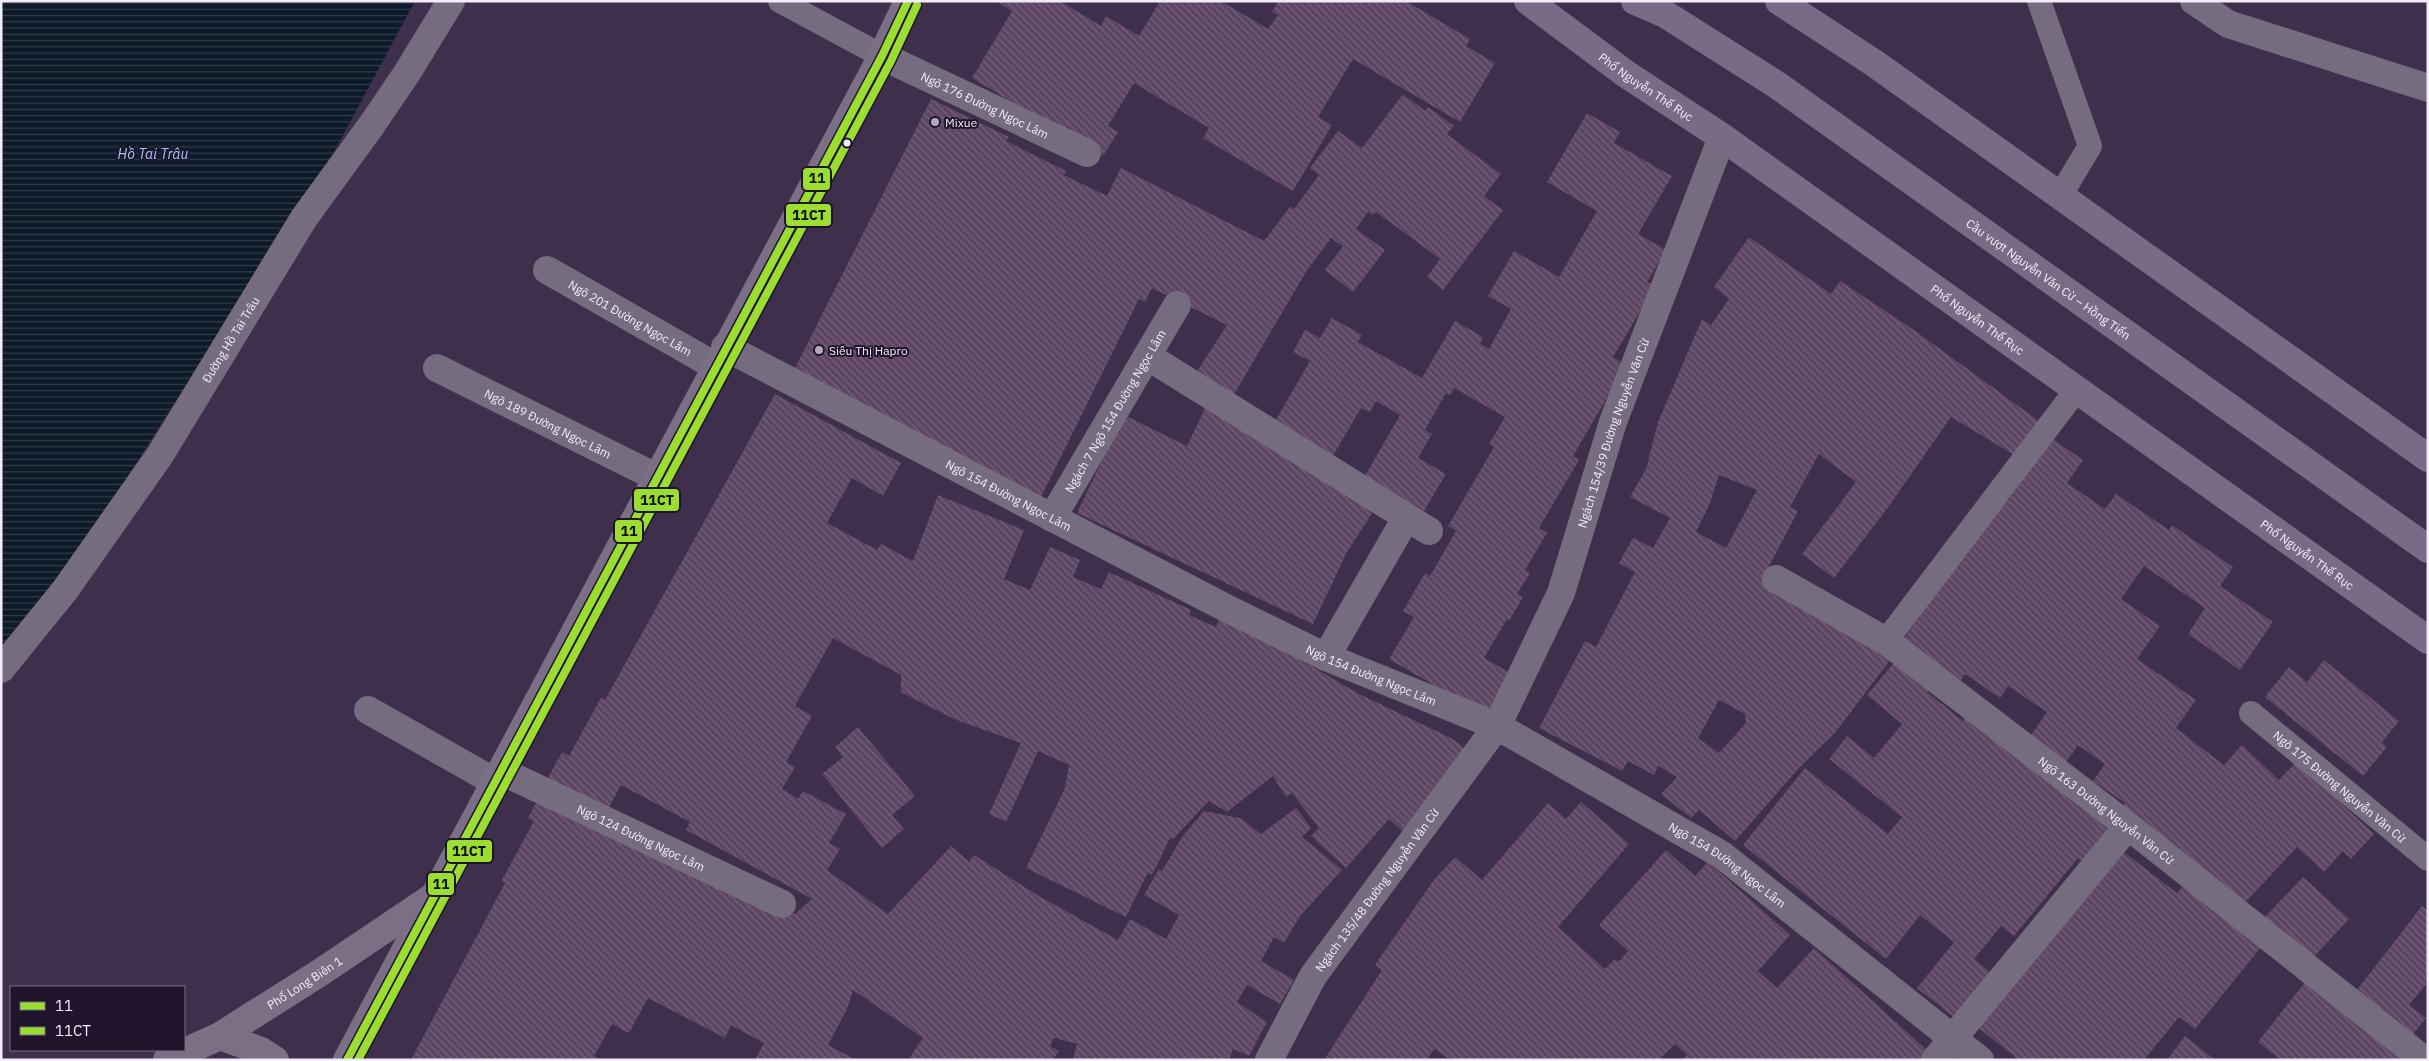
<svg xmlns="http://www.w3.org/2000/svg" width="2429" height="1061" font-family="'IBM Plex Sans',sans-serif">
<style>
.water{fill:url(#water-rules)}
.building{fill:url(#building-back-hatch);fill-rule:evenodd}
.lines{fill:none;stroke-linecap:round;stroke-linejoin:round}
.service{stroke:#756c7f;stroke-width:24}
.minor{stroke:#756c7f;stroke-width:28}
.secondary{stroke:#7a6f84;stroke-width:28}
.primary{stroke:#796b85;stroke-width:28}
.bus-1-casing{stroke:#20142c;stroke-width:11}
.bus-2-casing{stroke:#20142c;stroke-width:11}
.bus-1{stroke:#9cdd31;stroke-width:8}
.bus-2{stroke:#9cdd31;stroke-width:8}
.poi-dot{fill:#b4aabe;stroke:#20142c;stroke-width:2}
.bus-dot{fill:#f3edfb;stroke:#20142c;stroke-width:2}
.labels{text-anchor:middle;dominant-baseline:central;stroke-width:4;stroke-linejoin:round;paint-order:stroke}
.street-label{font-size:12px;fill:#f3edfb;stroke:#20142c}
.poi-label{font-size:12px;fill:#f3edfb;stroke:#20142c;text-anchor:start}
.water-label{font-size:14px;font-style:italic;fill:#9bccf7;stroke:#20142c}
.line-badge{stroke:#20142c;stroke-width:2}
.pale-badge-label{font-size:14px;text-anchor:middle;font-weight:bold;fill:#111}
</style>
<defs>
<pattern id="water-rules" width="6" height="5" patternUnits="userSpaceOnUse" patternTransform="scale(1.25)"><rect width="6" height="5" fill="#0e1a29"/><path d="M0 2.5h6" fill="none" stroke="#323c49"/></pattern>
<pattern id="building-back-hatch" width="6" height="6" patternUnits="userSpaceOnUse" patternTransform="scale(1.25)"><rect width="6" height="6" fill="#5d4664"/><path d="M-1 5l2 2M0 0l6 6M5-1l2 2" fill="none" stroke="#75617b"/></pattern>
</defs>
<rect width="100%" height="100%" fill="#3e2f4c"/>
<!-- water -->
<path class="water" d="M1,1H415L334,152L97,525L30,617L1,650Z"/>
<!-- building -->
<path class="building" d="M996,1H1060L1101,26L1106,16L1139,36L1160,1H1221L1268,29L1278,15L1272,12L1278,1H1406L1470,39L1466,46L1495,63L1460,122L1353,59L1318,117L1332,125L1293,191L1203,138L1209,128L1134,83L1108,126L1118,132L1103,156L972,78L1012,11Z
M1403,94L1425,111L1428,107L1454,126L1447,134L1501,174L1484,196L1503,210L1443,290L1427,277L1440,259L1376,212L1373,215L1368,212L1356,229L1385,250L1353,292L1325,270L1343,246L1331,238L1306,272L1229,403L1192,379L1227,325L1152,288L1145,302L1139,299L1040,499L791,376L931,99L1009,137L1006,141L1066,171L1064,175L1107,196L1121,168L1264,241L1290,207L1294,209L1319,175L1310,168L1338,131L1362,148Z
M1587,113L1620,132L1614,143L1672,176L1638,234L1666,250L1647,282L1655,286L1613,357L1626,365L1573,456L1579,460L1539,528L1547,533L1525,570L1530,573L1517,594L1523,597L1509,621L1507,619L1484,658L1512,674L1488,717L1389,659L1414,617L1403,611L1425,573L1430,576L1456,531L1448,526L1494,447L1489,444L1505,417L1454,388L1450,395L1446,393L1425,430L1432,434L1418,458L1446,474L1424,511L1396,495L1361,483L1400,415L1376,401L1370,412L1361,408L1328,464L1270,430L1310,361L1293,352L1305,330L1320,338L1332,318L1362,335L1358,342L1422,378L1455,321L1483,337L1480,344L1489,349L1511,309L1488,296L1514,251L1559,277L1597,211L1547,182Z
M1749,237L1831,294L1840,281L1914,330L2040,422L2019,458L1951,417L1889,506L1834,578L1802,554L1856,482L1819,454L1790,507L1798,511L1765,574L1891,659L1834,734L1799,768L1735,841L1699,810L1691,818L1661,794L1677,777L1658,766L1654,775L1628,761L1622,771L1539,728L1585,641L1596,647L1635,572L1619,563L1633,538L1653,548L1670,518L1630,497L1646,469L1658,422L1702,319L1711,325L1729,299L1714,287ZM1719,475L1757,490L1726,548L1696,532L1710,503ZM1719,700L1745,714L1746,723L1719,753L1698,738Z
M775,394L901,463L883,496L852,478L827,523L877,550L881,544L913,561L938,495L1024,530L1004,579L1030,590L1050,547L1080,560L1073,577L1101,589L1109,572L1191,610L1189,615L1216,627L1219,620L1279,647L1359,694L1451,738L1472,754L1407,835L1389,819L1346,868L1311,836L1319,828L1292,793L1286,797L1273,776L1227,812L1209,801L1173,839L1170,838L1152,875L1148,872L1126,917L1026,868L1065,788L1069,765L1038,751L1006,822L989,814L1021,743L954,719L901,692V675L833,638L795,706L812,716L786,762L795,767L782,789L798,799L803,791L846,814L829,843L840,849L827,870L888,914L951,846L969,862L974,855L1039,896L1118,940L1130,919L1166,939L1179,915L1144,895L1159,869L1162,871L1182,837L1204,811L1240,818L1261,834L1296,808L1311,828L1302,837L1342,870L1300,916L1284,943L1274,937L1261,961L1294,980L1280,1004L1247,985L1237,1002L1267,1022L1249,1056L1233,1049L1229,1060H1073L1077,1044L1054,1038L1050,1046L1059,1051L1053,1060H908L923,1038L853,990L847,1009L828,1045L856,1060H755L764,1043L731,1025L725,1038L648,998L629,1033L612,1024L594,1056L602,1060H411L505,883L502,880L534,821L528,818L542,792L795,914L812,899L686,830L690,822L621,785L603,818L544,785L562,752L569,756L601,698L605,700Z
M1207,404L1378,504L1347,552L1313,624L1077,513L1124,415L1187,446Z
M2051,438L2083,460L2067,483L2105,509L2116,494L2169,530L2172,525L2233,567L2220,586L2273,622L2240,670L2188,634L2205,608L2144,566L2121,599L2160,626L2137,659L2196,700L2176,728L2224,765L2242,745L2279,780L2296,762L2374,834L2351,859L2343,851L2324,872L2297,847L2240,908L2119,812L2125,803L2093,781L2105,764L2078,745L2063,767L2026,742L2047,712L2008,686L2000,698L1965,674L1957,686L1899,646L2003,497L2008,501Z
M1898,658L1932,685L1927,692L1963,721L1967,716L2118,824L2086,864L2078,858L2014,936L2001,926L1974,959L1995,976L1959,1021L1917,988L1954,942L1920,915L1886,959L1743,845L1805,768L1888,834L1902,817L1829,759L1847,736L1874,758L1902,724L1867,695Z
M2324,660L2399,721L2382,742L2387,747L2363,776L2265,697L2289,667L2307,682Z
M858,727L915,796L892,815L904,829L882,848L822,774L843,757L835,747Z
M1581,802L1629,844L1558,927L1605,969L1615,959L1618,962L1628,951L1599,925L1666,850L1695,876L1708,862L1790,935L1758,971L1777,988L1814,948L1929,1052L1922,1060H1682L1687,1055L1675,1044L1659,1060H1451L1434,1049L1427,1060H1324L1382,970L1375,965L1433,881L1455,857L1482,880L1548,803L1566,819Z
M2117,847L2177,893L2188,880L2265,942L2195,1029L2179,1017L2144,1060H2019L1975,1025Z
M2303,877L2349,919L2308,963L2262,920Z
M2422,906L2428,911V982L2409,1005L2426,1018L2409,1039L2353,995Z
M2309,977L2412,1060H2281L2258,1042Z
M2185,1036L2215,1060H2167Z"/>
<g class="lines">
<!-- service -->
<g class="service">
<path d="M780,1L882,56"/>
<path d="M2039,1L2090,146L2060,196"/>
<path d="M1886,641L2077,389"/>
<path id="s1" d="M2251,713L2428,859"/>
</g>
<!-- minor -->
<g class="minor">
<path d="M2194,1L2228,24L2428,88"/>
<path id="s2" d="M882,56L1087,153"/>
<path id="s3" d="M547,270L715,366"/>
<path id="s4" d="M725,347L1226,608L1326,657L1497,726L1722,855L1980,1060"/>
<path d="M1147,356L1429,531"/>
<path id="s5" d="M437,368L658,478"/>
<path id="s6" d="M1052,518L1177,305"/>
<path id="s7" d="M1776,579L1886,641L2128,826L2424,1060"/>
<path d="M1326,657L1406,518"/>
<path id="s8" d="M1,669L65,590L160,455L304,218L371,126L407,73L451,1"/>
<path d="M368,710L495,782"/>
<path id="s9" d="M501,771L782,904"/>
<path id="s10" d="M1269,1060L1313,976L1497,726L1561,593L1613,422L1722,137"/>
<path d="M1935,1060L2128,826"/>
</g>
<!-- secondary -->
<g class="secondary">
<path d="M220,1036L261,1051L275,1060"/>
<path id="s11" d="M167,1060L220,1036L321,972L431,898"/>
<path d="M347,1060L882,56L908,1"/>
</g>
<!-- primary -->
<g class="primary">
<path id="s12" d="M1528,1L1626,74L1722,137L2428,640"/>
<path id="s13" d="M1635,1L1665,14L1777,85L2428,549"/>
<path d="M1779,1L1874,63L2428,458"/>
</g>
<defs>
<path id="bus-1" d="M347,1060L882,56L908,1"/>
<path id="bus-2" d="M358,1060L891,61L917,5"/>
</defs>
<!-- bus-1 casing -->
<use href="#bus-1" class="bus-1-casing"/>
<!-- bus-2 casing -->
<use href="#bus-2" class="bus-2-casing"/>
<!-- bus-1 -->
<use href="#bus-1" class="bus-1"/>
<!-- bus-2 -->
<use href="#bus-2" class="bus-2"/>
</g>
<!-- markers -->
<g class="poi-dot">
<circle cx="935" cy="122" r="5"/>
<circle cx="819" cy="350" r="5"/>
</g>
<circle class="bus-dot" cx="847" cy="143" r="4.5"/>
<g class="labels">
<!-- street labels -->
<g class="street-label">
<text stroke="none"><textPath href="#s12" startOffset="146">Phố Nguyễn Thế Rục</textPath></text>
<text stroke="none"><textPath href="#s2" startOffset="114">Ngõ 176 Đường Ngọc Lâm</textPath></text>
<text stroke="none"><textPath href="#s13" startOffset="499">Cầu vượt Nguyễn Văn Cừ – Hồng Tiến</textPath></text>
<text stroke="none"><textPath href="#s3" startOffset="96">Ngõ 201 Đường Ngọc Lâm</textPath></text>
<text stroke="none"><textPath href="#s12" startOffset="551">Phố Nguyễn Thế Rục</textPath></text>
<text stroke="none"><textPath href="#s8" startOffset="402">Đường Hồ Tai Trâu</textPath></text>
<text stroke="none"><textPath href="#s6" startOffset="124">Ngách 7 Ngõ 154 Đường Ngọc Lâm</textPath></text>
<text stroke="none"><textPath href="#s5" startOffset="124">Ngõ 189 Đường Ngọc Lâm</textPath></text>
<text stroke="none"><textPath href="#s10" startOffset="721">Ngách 154/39 Đường Nguyễn Văn Cừ</textPath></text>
<text stroke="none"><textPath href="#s4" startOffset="320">Ngõ 154 Đường Ngọc Lâm</textPath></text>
<text stroke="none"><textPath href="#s12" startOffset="956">Phố Nguyễn Thế Rục</textPath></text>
<text stroke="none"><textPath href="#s4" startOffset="725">Ngõ 154 Đường Ngọc Lâm</textPath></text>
<text stroke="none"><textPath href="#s1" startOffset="115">Ngõ 175 Đường Nguyễn Văn Cừ</textPath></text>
<text stroke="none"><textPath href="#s7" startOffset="404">Ngõ 163 Đường Nguyễn Văn Cừ</textPath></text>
<text stroke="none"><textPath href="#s9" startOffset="155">Ngõ 124 Đường Ngọc Lâm</textPath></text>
<text stroke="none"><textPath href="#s4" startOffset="1130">Ngõ 154 Đường Ngọc Lâm</textPath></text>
<text stroke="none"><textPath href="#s10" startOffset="202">Ngách 135/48 Đường Nguyễn Văn Cừ</textPath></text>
<text stroke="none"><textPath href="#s11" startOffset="158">Phố Long Biên 1</textPath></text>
</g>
<!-- poi labels -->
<g class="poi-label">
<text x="945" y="122">Mixue</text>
<text x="829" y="350">Siêu Thị Hapro</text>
</g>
<!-- water labels -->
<g class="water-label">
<text x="153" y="154">Hồ Tai Trâu</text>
</g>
</g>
<g class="line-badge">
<rect x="802" y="167" width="29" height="24" rx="5" fill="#9cdd31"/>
<rect x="785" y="203" width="47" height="24" rx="5" fill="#9cdd31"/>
<rect x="633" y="488" width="47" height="24" rx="5" fill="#9cdd31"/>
<rect x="614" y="519" width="29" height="24" rx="5" fill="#9cdd31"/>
<rect x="446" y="839" width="47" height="24" rx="5" fill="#9cdd31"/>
<rect x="427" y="872" width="28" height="24" rx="5" fill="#9cdd31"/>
</g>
<g class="pale-badge-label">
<text x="817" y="183">11</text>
<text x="809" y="220">11CT</text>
<text x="657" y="505">11CT</text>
<text x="629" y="536">11</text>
<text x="469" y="856">11CT</text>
<text x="441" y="889">11</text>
</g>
<!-- border -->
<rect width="2429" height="1061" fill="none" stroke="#f3edfb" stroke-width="5"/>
<!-- legend -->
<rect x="10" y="986" width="175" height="65" fill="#20142c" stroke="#746b7f"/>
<rect x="20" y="1002" width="25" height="8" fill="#9cdd31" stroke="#746b7f"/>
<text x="55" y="1011" font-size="15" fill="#f3edfb">11</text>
<rect x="20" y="1027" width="25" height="8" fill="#9cdd31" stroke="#746b7f"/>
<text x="55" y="1036" font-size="15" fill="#f3edfb">11CT</text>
</svg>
